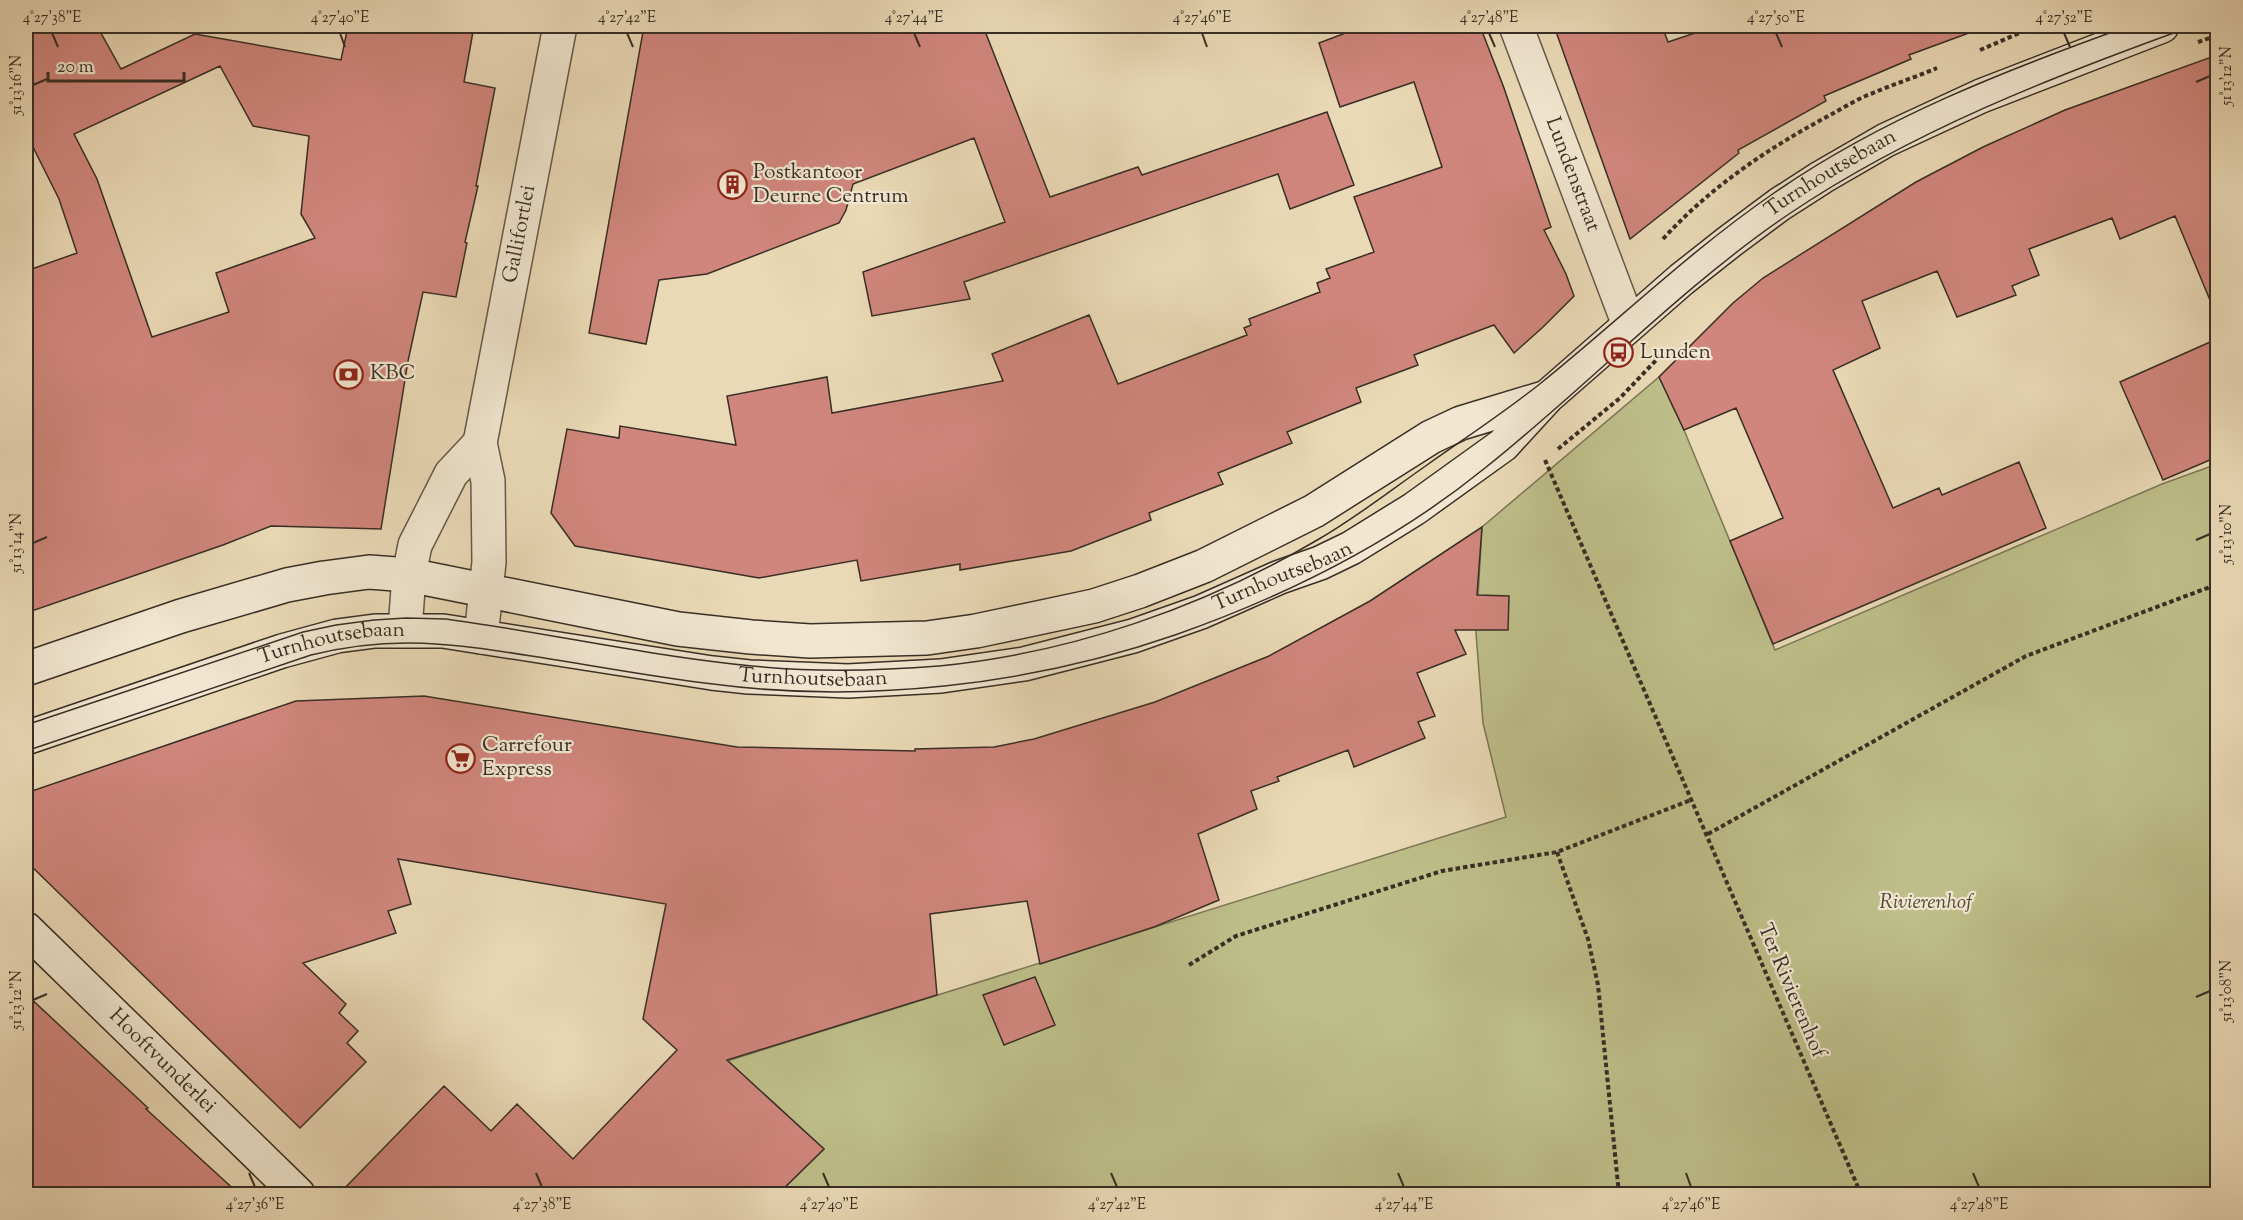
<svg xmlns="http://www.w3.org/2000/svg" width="2243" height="1220" font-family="'Sorts Mill Goudy',serif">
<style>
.green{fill:#bdbe89;stroke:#7a7657;stroke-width:1.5}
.building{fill:#d0867d;stroke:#382e25;stroke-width:1.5;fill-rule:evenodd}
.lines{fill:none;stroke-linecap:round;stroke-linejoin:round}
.street-casing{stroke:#645949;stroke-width:36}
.secondary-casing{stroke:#382e25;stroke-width:36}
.path{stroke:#382e25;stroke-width:4;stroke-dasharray:4.5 3;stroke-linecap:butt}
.street{stroke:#f1e6d0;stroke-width:33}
.secondary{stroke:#f1e6d0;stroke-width:33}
.tram{stroke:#382e25;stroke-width:1.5}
.ticks{fill:none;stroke:#382e25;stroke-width:2}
.labels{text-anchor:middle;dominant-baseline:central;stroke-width:4.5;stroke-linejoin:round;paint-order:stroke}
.poi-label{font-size:21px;fill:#382e25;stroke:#f1e6d0;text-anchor:start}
.street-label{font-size:21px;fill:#382e25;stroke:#f1e6d0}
.park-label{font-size:21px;font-style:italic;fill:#534b39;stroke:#f1e6d0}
.neatline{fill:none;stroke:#382e25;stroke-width:2}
.ticks-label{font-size:15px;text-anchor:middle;fill:#382e25}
</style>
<rect width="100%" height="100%" fill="#ead9b6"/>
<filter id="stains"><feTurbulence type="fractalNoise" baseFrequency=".00333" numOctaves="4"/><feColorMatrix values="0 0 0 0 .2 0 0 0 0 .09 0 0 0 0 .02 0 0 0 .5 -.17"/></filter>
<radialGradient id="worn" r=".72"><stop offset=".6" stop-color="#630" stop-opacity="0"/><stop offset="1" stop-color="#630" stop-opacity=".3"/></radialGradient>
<!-- green -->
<path class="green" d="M1659,377L1684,430L1775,650L2162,484L2217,464V1194H778L824,1149L727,1061L1506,817L1483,723L1476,633L1482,527Z"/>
<!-- building -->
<path class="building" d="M26,26H97L121,69L195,34L341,60L348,26H474L464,82L495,88L476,186H478L465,242L467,243L456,297L423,292L408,361L381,529L271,526L223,545L26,613V271L77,253L59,199L26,133ZM220,66L253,126L309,136L301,214L315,238L216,273L229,312L152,337L97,179L74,134Z
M644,26H983L1050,197L1138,167L1142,175L1327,112L1354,185L1290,209L1278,174L964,282L970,299L872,316L863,272L1005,222L974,138L853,184L846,210L839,223L707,274L659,280L646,344L589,333Z
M1340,26H1480L1504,88L1551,227L1544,230L1566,274L1574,296L1542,328L1514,353L1494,325L1414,355L1418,365L1356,388L1361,402L1287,432L1292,443L1218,473L1223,484L1149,513L1151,520L1071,551L960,570V564L861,581L857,560L759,578L575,546L551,513L567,429L619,438L620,426L736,445L727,396L827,377L832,413L1003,381L992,354L1089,315L1118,384L1247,335L1244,328L1251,325L1249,319L1320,292L1317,283L1330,278L1326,269L1374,252L1354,197L1442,167L1414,82L1340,107L1319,43L1343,34Z
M1554,26H1662L1668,42L1716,26H1976L1977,30L1909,55L1911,59L1824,96L1826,101L1738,150L1739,153L1630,239Z
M2217,55V317L2175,216L2120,239L2112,218L2029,249L2039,275L2012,286L2016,295L1957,317L1937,271L1862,301L1880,348L1833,370L1893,508L1939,488L1942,495L2019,462L2046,528L1773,644L1730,541L1783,518L1736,408L1684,430L1659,377L1733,303L1763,278L1916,182L1983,147L2065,110Z
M2217,339V457L2163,480L2120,382Z
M1482,527L1477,595L1509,596L1508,630H1455L1466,654L1417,673L1435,716L1418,722L1425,738L1354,767L1348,750L1277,777L1279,781L1251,791L1257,809L1198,834L1219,900L1154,927L1040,964L1027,901L930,914L937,995L727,1060L824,1149L778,1194H339L444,1086L491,1131L517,1104L573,1159L677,1050L643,1019L666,904L398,859L411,904L388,911L396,933L303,963L346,1004L339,1013L358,1031L347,1043L366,1062L300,1128L26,861V793L296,701L424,696L737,747L915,751V749L994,747L1034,739L1155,702L1269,656L1370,601Z
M1035,977L1055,1025L1004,1045L983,995Z
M26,994L148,1108L146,1109L239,1194H26Z"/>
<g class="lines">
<defs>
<g id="street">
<path id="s1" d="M1516,26L1629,325"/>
<path d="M405,630L409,575L415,545L451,474L480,443"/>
<path id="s2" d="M481,637L489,562L488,481L480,443L560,26"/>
</g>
<g id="secondary">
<path d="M26,669L181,616L287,585L324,578L369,572L409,575L678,629L751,637L810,641L927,638L976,631L1094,606L1140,591L1204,566L1314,511L1431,437L1461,423L1547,397"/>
<path id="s3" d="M26,738L282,651L337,636L375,631H443L712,673L749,677L848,681L941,676L1024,664L1133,636L1201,612L1280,577L1320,563L1351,548L1414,509L1503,445L1547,397L1682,279L1729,242L1780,204L1822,177L1886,140L1981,96L2162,26"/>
<path id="s4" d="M26,929L298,1194"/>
</g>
</defs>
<!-- street casing -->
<use href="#street" class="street-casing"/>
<!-- secondary casing -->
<use href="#secondary" class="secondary-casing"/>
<!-- path -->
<path class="path" d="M2198,42L2218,35
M1980,50L2036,26
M1663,239C1710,187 1770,147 1832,114C1845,107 1859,98 1873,93C1894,84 1916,77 1937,68
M1558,449L1620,398L1661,355
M1545,460L1861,1194
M1708,834L2026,656L2218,584
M1557,852L1588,939L1598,985L1619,1194
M1189,965L1236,936L1442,871L1557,852L1691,800
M338,1187L346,1194"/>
<!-- street -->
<use href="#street" class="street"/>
<!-- secondary -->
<use href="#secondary" class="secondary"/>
<!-- tram -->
<path class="tram" d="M26,725L303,632L336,625L374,620L406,618L446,619C548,633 649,656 752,666C813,672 877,671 939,666C1072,653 1204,607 1319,539C1357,517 1391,490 1427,465C1465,438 1505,412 1541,383C1619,320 1691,250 1774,193C1882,118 2006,70 2129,26
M26,751L311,655C394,634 455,644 538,657C596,666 654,677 713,684C864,704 1031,685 1175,635C1286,596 1394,542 1485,468C1588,386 1680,288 1789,214C1912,131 2054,76 2193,26"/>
</g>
<!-- ticks -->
<path class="ticks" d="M52,33L58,47M340,33L345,47M627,33L633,47M914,33L920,47M1202,33L1207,47M1489,33L1495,47M1776,33L1782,47M2064,33L2070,47M2196,82L2210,76M33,85L47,79M2196,540L2210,534M33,543L47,537M2196,997L2210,991M33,1000L47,994M249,1173L255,1187M536,1173L542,1187M823,1173L829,1187M1111,1173L1117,1187M1398,1173L1404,1187M1686,1173L1691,1187M1973,1173L1979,1187"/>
<!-- icons -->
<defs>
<symbol id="building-ring" viewBox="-11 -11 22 22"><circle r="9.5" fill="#f1e6d0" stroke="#8f2418" stroke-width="1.5"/><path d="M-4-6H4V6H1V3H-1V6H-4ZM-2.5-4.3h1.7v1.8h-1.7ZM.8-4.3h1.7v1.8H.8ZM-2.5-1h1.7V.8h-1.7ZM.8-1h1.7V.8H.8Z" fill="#8f2418"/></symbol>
<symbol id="bus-ring" viewBox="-11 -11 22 22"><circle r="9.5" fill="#f1e6d0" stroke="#8f2418" stroke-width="1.5"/><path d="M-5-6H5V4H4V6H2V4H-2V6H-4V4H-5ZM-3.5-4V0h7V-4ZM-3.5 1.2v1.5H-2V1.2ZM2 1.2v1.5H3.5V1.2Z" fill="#8f2418"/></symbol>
<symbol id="bank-ring" viewBox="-11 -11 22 22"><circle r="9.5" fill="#f1e6d0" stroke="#8f2418" stroke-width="1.5"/><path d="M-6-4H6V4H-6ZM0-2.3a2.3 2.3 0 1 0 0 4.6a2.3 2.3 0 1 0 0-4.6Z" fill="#8f2418"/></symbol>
<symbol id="supermarket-ring" viewBox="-11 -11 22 22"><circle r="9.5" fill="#f1e6d0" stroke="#8f2418" stroke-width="1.5"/><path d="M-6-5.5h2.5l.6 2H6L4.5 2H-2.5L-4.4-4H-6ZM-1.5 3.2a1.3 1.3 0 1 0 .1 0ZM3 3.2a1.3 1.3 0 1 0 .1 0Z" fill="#8f2418"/></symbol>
</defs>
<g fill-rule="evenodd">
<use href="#building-ring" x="716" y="168" width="33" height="33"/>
<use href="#bus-ring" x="1602" y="336" width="33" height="33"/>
<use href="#bank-ring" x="332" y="358" width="33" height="33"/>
<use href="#supermarket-ring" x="444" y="742" width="33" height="33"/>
</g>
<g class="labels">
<!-- poi labels -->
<g class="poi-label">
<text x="753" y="173">Postkantoor<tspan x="753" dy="24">Deurne Centrum</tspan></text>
<text x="1640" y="353">Lunden</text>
<text x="370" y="374">KBC</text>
<text x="482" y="746">Carrefour<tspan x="482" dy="24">Express</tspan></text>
</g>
<!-- street labels -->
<g class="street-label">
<text stroke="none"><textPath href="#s3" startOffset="1978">Turnhoutsebaan</textPath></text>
<text stroke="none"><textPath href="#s1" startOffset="159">Lundenstraat</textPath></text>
<text stroke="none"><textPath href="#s2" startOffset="408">Gallifortlei</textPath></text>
<text stroke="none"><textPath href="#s3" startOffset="1293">Turnhoutsebaan</textPath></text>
<text stroke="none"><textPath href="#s3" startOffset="321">Turnhoutsebaan</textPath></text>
<text stroke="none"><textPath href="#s3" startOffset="807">Turnhoutsebaan</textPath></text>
<text transform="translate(1791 991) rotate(67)">Ter Rivierenhof</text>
<text stroke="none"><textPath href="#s4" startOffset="190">Hooftvunderlei</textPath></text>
</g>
<!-- park labels -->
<g class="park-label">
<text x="1926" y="903">Rivierenhof</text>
</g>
</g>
<!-- margin -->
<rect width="2243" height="1220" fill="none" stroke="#ead9b6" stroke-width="66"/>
<!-- scale -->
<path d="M48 72v9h136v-9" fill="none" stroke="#382e25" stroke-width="3"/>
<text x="57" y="72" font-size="18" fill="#382e25" stroke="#f1e6d0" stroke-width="4.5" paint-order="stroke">20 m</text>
<rect x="33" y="33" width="2177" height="1154" class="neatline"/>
<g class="ticks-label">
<text x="52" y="22">4°27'38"E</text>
<text x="340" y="22">4°27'40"E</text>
<text x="627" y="22">4°27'42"E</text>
<text x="914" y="22">4°27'44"E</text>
<text x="1202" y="22">4°27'46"E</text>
<text x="1489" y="22">4°27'48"E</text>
<text x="1776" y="22">4°27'50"E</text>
<text x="2064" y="22">4°27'52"E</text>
<text transform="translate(2226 76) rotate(-90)" y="5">51°13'12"N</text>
<text transform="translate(16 85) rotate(-90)" y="5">51°13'16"N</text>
<text transform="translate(2226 534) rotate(-90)" y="5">51°13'10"N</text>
<text transform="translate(16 543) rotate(-90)" y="5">51°13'14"N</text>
<text transform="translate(2226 991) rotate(-90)" y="5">51°13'08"N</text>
<text transform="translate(16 1000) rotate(-90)" y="5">51°13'12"N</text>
<text x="255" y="1209">4°27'36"E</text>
<text x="542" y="1209">4°27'38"E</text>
<text x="829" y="1209">4°27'40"E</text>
<text x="1117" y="1209">4°27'42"E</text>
<text x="1404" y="1209">4°27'44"E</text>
<text x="1691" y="1209">4°27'46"E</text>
<text x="1979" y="1209">4°27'48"E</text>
</g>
<rect width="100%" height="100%" filter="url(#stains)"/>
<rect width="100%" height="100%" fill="url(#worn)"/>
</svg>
